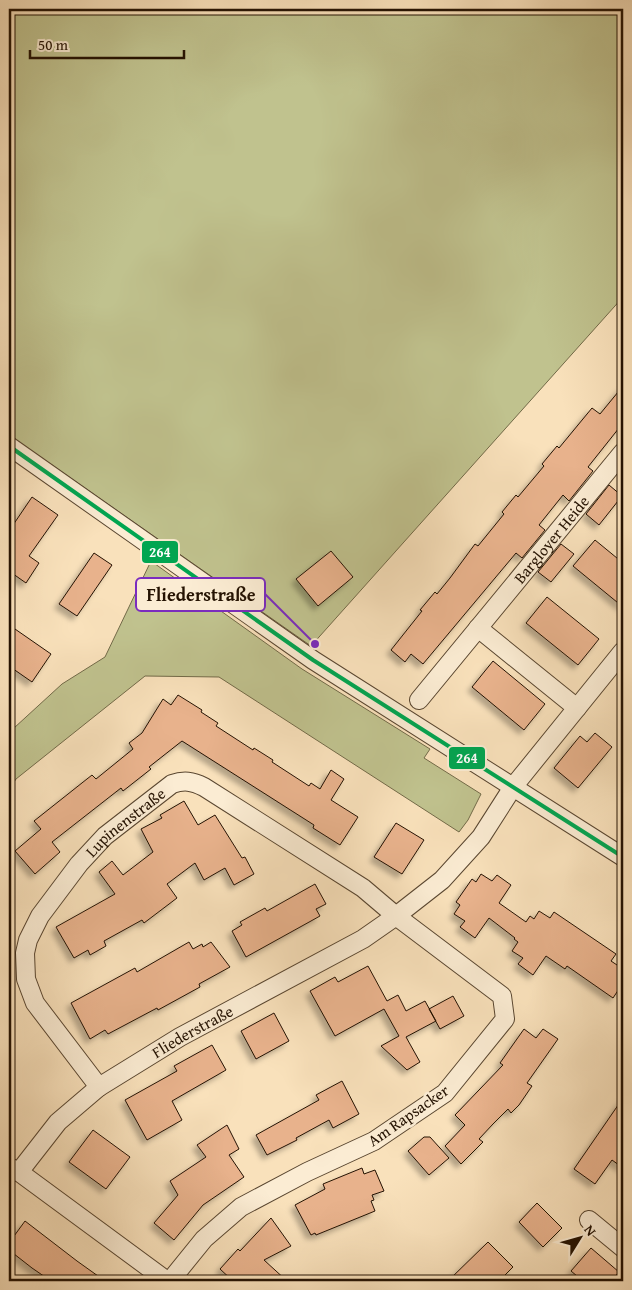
<svg xmlns="http://www.w3.org/2000/svg" width="632" height="1290" font-family="'Gentium Book Plus',serif">
<style>
.green{fill:#c0c28e;stroke:#726a48}
.building{fill:#e8b28c;stroke:#241202;filter:url(#shadow)}
.lines{fill:none;stroke-linecap:round;stroke-linejoin:round}
.street-casing{stroke:#594630;stroke-width:20}
.street{stroke:#fbecd3;stroke-width:18}
.bus-1-casing{stroke:#fbecd3;stroke-width:8}
.bus-1{stroke:#00a651;stroke-width:4}
.labels{text-anchor:middle;dominant-baseline:central;stroke-width:5;stroke-linejoin:round;paint-order:stroke}
.street-label{font-size:16px;fill:#241202;stroke:#fbecd3}
.leader{fill:none;stroke:#7b2cbf;stroke-width:2}
.callout-dot{fill:#7b2cbf;stroke:#fbecd3;stroke-width:2}
.callout{fill:#fbecd3;stroke:#7b2cbf;stroke-width:2}
.callout-label{font-size:18px;text-anchor:middle;font-weight:bold;fill:#241202}
.line-badge{stroke:#fbecd3;stroke-width:2}
.badge-label{font-size:14px;text-anchor:middle;font-weight:bold;fill:#fff}
</style>
<defs>
<filter id="shadow"><feDropShadow dx="-4.5" dy="4.5" stdDeviation="2.5" flood-color="#0004"/></filter>
</defs>
<rect width="100%" height="100%" fill="#f9e1bb"/>
<filter id="stains"><feTurbulence type="fractalNoise" baseFrequency=".004" numOctaves="4"/><feColorMatrix values="0 0 0 0 .2 0 0 0 0 .09 0 0 0 0 .02 0 0 0 .5 -.17"/></filter>
<radialGradient id="worn" r=".72"><stop offset=".6" stop-color="#630" stop-opacity="0"/><stop offset="1" stop-color="#630" stop-opacity=".3"/></radialGradient>
<!-- green -->
<path class="green" d="M9,9H623V297L311,646L9,435Z
M151,561L302,669L430,749L424,758L481,794L468,820L459,832L219,677L145,676L16,779L9,790V725L14,728L62,684L105,657Z"/>
<!-- building -->
<path class="building" d="M623,386V423L588,467L593,471L569,501L563,495L539,525L545,530L522,558L516,553L423,664L411,654L405,662L391,650L422,611L420,610L435,592L437,594L450,578L475,544L478,546L504,514L502,512L516,495L518,497L544,466L542,464L557,446L559,448L592,408L600,414Z
M609,485L622,496L599,525L586,514Z
M32,497L58,515L29,556L39,563L26,583L9,571V531Z
M595,540L623,563V607L573,566Z
M561,544L574,554L551,582L538,572Z
M331,551L353,577L318,606L296,579Z
M94,553L112,565L77,616L59,604Z
M547,597L599,639L578,665L526,623Z
M15,629L51,654L32,682L9,666V639Z
M493,661L545,704L524,730L472,687Z
M178,695L202,710L201,712L218,723L216,726L253,750L254,748L273,760L272,762L309,786L311,783L320,789L331,770L344,779L331,800L358,817L340,845L313,828L314,825L182,741L149,767L151,769L123,791L121,788L52,842L60,852L35,874L15,851L41,829L34,821L92,775L96,779L133,749L129,743L142,733L163,699L171,705Z
M595,733L612,747L578,788L554,768L580,736L587,742Z
M184,801L198,825L215,815L242,858L245,857L254,874L234,885L225,868L204,880L195,863L167,884L177,898L144,923L142,920L104,941L106,946L90,955L88,950L74,958L56,927L115,894L99,872L112,861L123,875L153,852L141,829L162,818L160,815Z
M396,823L424,840L402,874L374,857Z
M481,874L492,881L497,875L511,885L499,903L526,922L530,916L534,919L539,911L550,918L554,912L616,954L611,961L623,969V983L613,998L567,966L565,969L546,956L533,975L518,964L523,958L512,951L518,942L514,939L515,938L489,918L475,938L460,927L465,921L454,914L460,905L456,902L472,879L476,882Z
M315,884L326,904L316,909L320,916L246,957L232,931L242,925L240,922L265,908L267,911Z
M189,942L193,949L202,944L203,947L211,942L230,967L199,984L200,987L158,1010L157,1008L108,1034L105,1030L90,1039L71,1003L135,968L137,972Z
M368,966L387,1001L398,995L406,1011L425,1001L436,1021L406,1037L420,1062L407,1070L381,1046L399,1036L384,1009L335,1036L310,991L335,977L338,982Z
M453,996L464,1016L440,1029L429,1009Z
M274,1013L289,1041L256,1059L241,1031Z
M524,1029L536,1038L543,1029L558,1039L527,1083L532,1086L519,1105L511,1113L508,1109L493,1124L479,1139L483,1142L461,1164L445,1146L465,1125L455,1115L503,1065L500,1063Z
M212,1045L226,1070L172,1101L182,1120L147,1140L125,1100L177,1071L174,1066Z
M342,1081L359,1114L333,1128L329,1120L296,1138L297,1140L267,1155L256,1135L319,1100L316,1095Z
M623,1098V1168L612,1160L595,1184L574,1169Z
M227,1125L239,1149L229,1155L244,1177L203,1205L174,1240L154,1223L178,1195L170,1181L206,1157L197,1145Z
M93,1130L130,1157L106,1189L69,1162Z
M424,1137H430L449,1158L429,1175L408,1151Z
M362,1168L364,1174L375,1170L384,1191L372,1195L374,1200L371,1201L375,1211L316,1235L315,1233L311,1235L295,1205L325,1189L323,1184Z
M537,1203L562,1228L543,1247L519,1222Z
M271,1218L291,1246L264,1260L287,1281H233L220,1269L238,1249L240,1251Z
M25,1221L77,1261L105,1281H51L32,1268L9,1250V1243Z
M488,1242L513,1267L499,1281H448Z
M591,1248L619,1272L611,1281H583L571,1271Z"/>
<g class="lines">
<defs>
<g id="street">
<path d="M9,446L313,660L623,857"/>
<path d="M478,628L577,708"/>
<path id="s1" d="M419,700L623,452"/>
<path id="s2" d="M99,1087L35,1003L26,979L25,953L28,940L40,916L79,864L105,836L172,784C184,780 192,781 204,787L363,888L396,916L502,996L505,1019L445,1093L374,1141L307,1172L241,1207L204,1239L170,1281"/>
<path d="M9,1167L19,1172L167,1281"/>
<path id="s3" d="M19,1172L58,1122L99,1087L180,1037L363,939L396,916L442,880L481,837L513,787L623,651"/>
<path d="M589,1220L623,1248"/>
</g>
</defs>
<!-- street casing -->
<use href="#street" class="street-casing"/>
<!-- street -->
<use href="#street" class="street"/>
<defs>
<path id="bus-1" d="M9,446L313,660L623,857"/>
</defs>
<!-- bus-1 casing -->
<use href="#bus-1" class="bus-1-casing"/>
<!-- bus-1 -->
<use href="#bus-1" class="bus-1"/>
</g>
<g class="labels">
<!-- street labels -->
<g class="street-label">
<text stroke="none"><textPath href="#s1" startOffset="208">Bargloyer Heide</textPath></text>
<text stroke="none"><textPath href="#s2" startOffset="325">Lupinenstraße</textPath></text>
<text stroke="none"><textPath href="#s3" startOffset="226">Fliederstraße</textPath></text>
<text transform="translate(408 1115) rotate(-35)">Am Rapsacker</text>
</g>
</g>
<!-- callouts -->
<path class="leader" d="M315 644L265 594"/>
<circle class="callout-dot" cx="315" cy="644" r="5"/>
<rect class="callout" x="136" y="578" width="129" height="33" rx="5"/>
<g class="callout-label">
<text x="201" y="601">Fliederstraße</text>
</g>
<g class="line-badge">
<rect x="141" y="540" width="38" height="24" rx="5" fill="#00a651"/>
<rect x="448" y="746" width="38" height="24" rx="5" fill="#00a651"/>
</g>
<g class="badge-label">
<text x="160" y="557">264</text>
<text x="467" y="763">264</text>
</g>
<!-- margin -->
<rect width="632" height="1290" fill="none" stroke="#f9e1bb" stroke-width="30"/>
<rect x="10" y="10" width="612" height="1270" fill="none" stroke="#241202" stroke-width="2.5"/>
<rect x="15" y="15" width="602" height="1260" fill="none" stroke="#241202"/>
<!-- north arrow -->
<g transform="translate(580 1238) rotate(53)" stroke="#fbecd3" stroke-width="4" paint-order="stroke">
<path d="M0-4L9 19L0 12L-9 19Z" fill="#241202"/>
<text y="-8" font-size="14" font-weight="bold" text-anchor="middle" fill="#241202">N</text>
</g>
<!-- scale -->
<path d="M30 50v8h154v-8" fill="none" stroke="#241202" stroke-width="2.5"/>
<text x="38" y="50" font-size="15" fill="#241202" stroke="#fbecd3" stroke-width="4" paint-order="stroke">50 m</text>
<rect width="100%" height="100%" filter="url(#stains)"/>
<rect width="100%" height="100%" fill="url(#worn)"/>
</svg>
